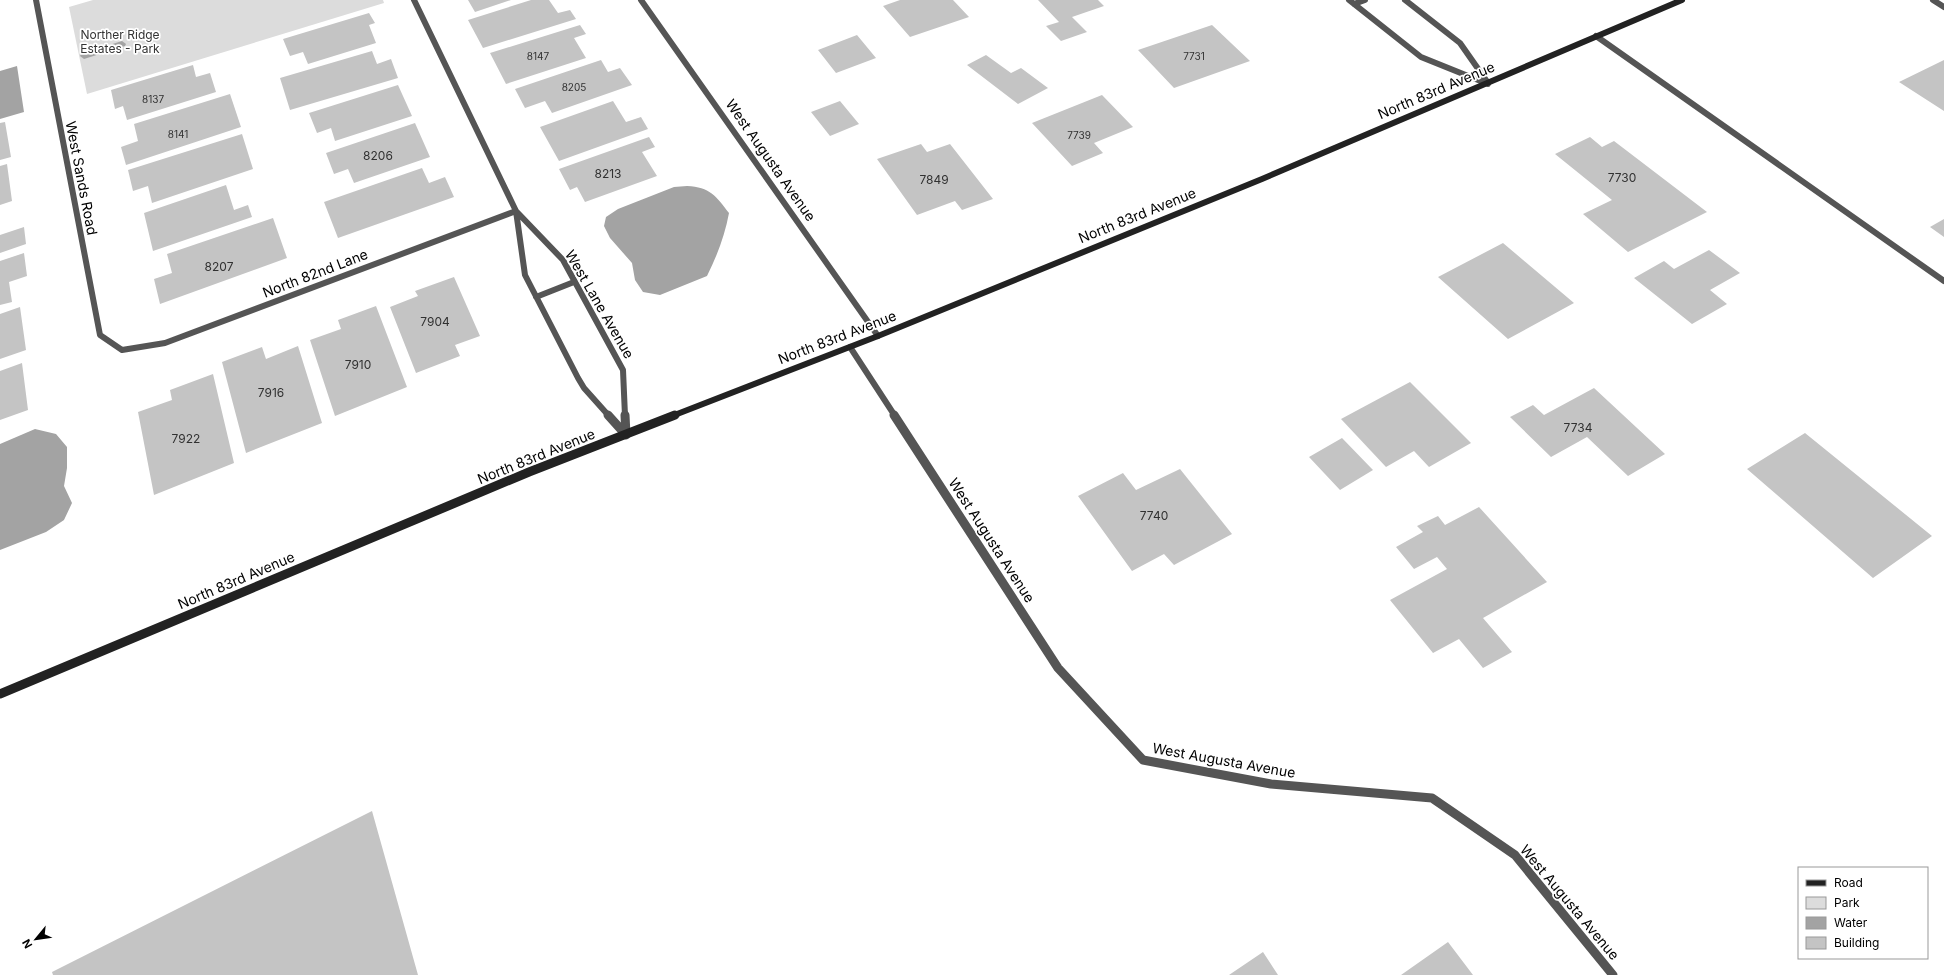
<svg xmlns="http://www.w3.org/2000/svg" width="1944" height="975" font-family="Inter,sans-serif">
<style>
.green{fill:#dcdcdc}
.water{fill:#a3a3a3}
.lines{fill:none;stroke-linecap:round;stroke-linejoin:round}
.stream{fill:#a3a3a3;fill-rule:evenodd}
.building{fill:#c4c4c4}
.service{stroke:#555;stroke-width:6}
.minor-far1{stroke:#555;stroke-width:6}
.minor{stroke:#555;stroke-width:9}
.secondary-far1{stroke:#222;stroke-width:6}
.secondary{stroke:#222;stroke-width:9}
.labels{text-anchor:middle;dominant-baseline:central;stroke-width:3.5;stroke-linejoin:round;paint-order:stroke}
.far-number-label{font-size:10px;fill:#313131}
.far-park-label{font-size:12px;fill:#333;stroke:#fff}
.number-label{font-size:12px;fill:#313131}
.street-label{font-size:14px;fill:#000;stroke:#fff}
</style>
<rect width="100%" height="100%" fill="#fff"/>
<!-- green -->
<path class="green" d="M93,0H383L384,3L87,94L69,7Z"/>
<!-- water -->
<path class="water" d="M17,66L24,112L0,119V71Z
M687,186C710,187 716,196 729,213C725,235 717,256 707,276L660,295L643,292L635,280L632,263L610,238L604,226L606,217L618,209L674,187Z
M35,429L56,434L67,447V468L64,486L72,503L64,520L46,532L0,550V444Z"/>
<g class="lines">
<!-- stream -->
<path class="stream" d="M122,41L126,44L125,46L84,59L80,56L81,54Z"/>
</g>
<!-- building -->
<path class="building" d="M468,0H511L475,12Z
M531,0H549L558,13L570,10L576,19L483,48L468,20Z
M900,0H953L969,17L910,37L883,6Z
M1038,0H1098L1104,6L1072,17L1087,32L1061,41L1046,26L1059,22Z
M369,13L375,23L369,25L376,43L308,64L303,52L290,56L283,39Z
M580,25L586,34L574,38L586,58L506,84L490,53Z
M1212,25L1250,61L1174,88L1138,50Z
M857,35L876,58L836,73L818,50Z
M372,51L377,64L391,59L398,78L290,110L280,78Z
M986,55L1011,73L1021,68L1048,88L1018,104L967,65Z
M601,60L608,72L620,68L632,85L552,113L545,101L525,108L515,89Z
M1944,60V111L1899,82Z
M193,65L196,77L210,73L216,92L127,120L123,106L115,109L111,90Z
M398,85L412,116L335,141L331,128L317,133L309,113Z
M230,94L241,127L126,165L121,147L138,141L134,124Z
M1102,95L1133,127L1094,143L1103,153L1072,166L1032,123Z
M613,101L626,122L641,117L648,129L559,161L540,127Z
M840,101L859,124L830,136L811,112Z
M5,122L11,157L0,160V123Z
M415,123L430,157L354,183L348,169L334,174L326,153Z
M242,134L253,169L152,203L148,186L133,191L128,170Z
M649,137L655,147L642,152L657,176L585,202L577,187L570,190L559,169Z
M1590,137L1602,147L1614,141L1707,212L1628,252L1583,214L1612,200L1555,154Z
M921,144L927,152L950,144L993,199L962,210L955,201L917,215L877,159Z
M7,164L12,201L0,205V166Z
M422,168L429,183L445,177L454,197L338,238L324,202Z
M226,185L234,210L248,205L252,217L153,251L144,213Z
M273,218L287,258L160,304L154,279L172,273L167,254Z
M1944,219V237L1930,227Z
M24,227L26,244L0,253V235Z
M1503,243L1574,303L1508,339L1438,277Z
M1709,250L1740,273L1710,290L1727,304L1692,324L1634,278L1664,261L1674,269Z
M24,253L27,276L9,282L12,302L0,305V261Z
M454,277L480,336L455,345L460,356L416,373L390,307L418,296L415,291Z
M376,306L407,387L335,416L310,340L341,329L338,320Z
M20,307L26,350L0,359V314Z
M298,346L322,423L246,453L222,362L262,347L266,359Z
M22,363L28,410L0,420V371Z
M213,374L234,463L154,495L138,412L172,400L170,390Z
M1410,382L1471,443L1429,467L1414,451L1386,467L1341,419Z
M1594,388L1665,454L1628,476L1587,437L1551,457L1510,417L1533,405L1544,415Z
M1805,433L1932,536L1873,578L1747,469Z
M1342,438L1373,470L1340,490L1309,457Z
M1180,469L1232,534L1174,565L1164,554L1132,571L1078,496L1123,473L1136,490Z
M1479,507L1547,582L1483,618L1512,652L1483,668L1459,639L1433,653L1390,600L1447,569L1437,557L1414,569L1396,547L1423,532L1417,526L1438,516L1445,525Z
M372,811L418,975H53L52,972Z
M1448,942L1473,975H1401Z
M1263,952L1278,975H1229Z"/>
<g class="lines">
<!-- service -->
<path class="service" d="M1596,36L1944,281"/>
<!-- minor-far1 -->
<path class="minor-far1" d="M36,0L100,335L122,350L165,343L516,211
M414,0L516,211L525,275L578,378L584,388L609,416
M641,0L878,336
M1349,0L1421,57L1488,84
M1405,0L1460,43L1488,83
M1933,0L1944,7
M1354,4L1365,0
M516,211L563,260L623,370L625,416
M536,297L574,282
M850,347L895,416"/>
<!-- minor -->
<path class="minor" d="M608,415L626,435
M625,415L626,435
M894,415L1058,668L1143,760L1271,784L1432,798L1515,855L1613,975"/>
<!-- secondary-far1 -->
<path class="secondary-far1" d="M672,416L878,336L1262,179L1682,0"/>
<!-- secondary -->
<path class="secondary" d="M0,694L529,472L675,415"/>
</g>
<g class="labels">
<!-- far-number labels -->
<g class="far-number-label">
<text x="538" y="56">8147</text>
<text x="1194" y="56">7731</text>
<text x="574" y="87">8205</text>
<text x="153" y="99">8137</text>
<text x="178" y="134">8141</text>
<text x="1079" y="135">7739</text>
</g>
<!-- far-park labels -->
<g class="far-park-label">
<text x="120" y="34">Norther Ridge<tspan x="120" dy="14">Estates - Park</tspan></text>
</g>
<!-- number labels -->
<g class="number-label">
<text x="378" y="155">8206</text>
<text x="608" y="173">8213</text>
<text x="1622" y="177">7730</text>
<text x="934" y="179">7849</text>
<text x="219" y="266">8207</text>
<text x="435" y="321">7904</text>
<text x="358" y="364">7910</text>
<text x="271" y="392">7916</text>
<text x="1578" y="427">7734</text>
<text x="186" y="438">7922</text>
<text x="1154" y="515">7740</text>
</g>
<!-- street labels -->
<g class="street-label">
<text transform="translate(1436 90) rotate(-23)">North 83rd Avenue</text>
<text transform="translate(771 160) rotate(55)">West Augusta Avenue</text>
<text transform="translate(82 178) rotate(79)">West Sands Road</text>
<text transform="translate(1137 215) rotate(-22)">North 83rd Avenue</text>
<text transform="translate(315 273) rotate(-21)">North 82nd Lane</text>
<text transform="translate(600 304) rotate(60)">West Lane Avenue</text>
<text transform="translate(837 337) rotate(-21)">North 83rd Avenue</text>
<text transform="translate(536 456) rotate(-22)">North 83rd Avenue</text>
<text transform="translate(992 540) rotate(57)">West Augusta Avenue</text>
<text transform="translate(236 580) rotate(-23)">North 83rd Avenue</text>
<text transform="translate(1224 760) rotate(10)">West Augusta Avenue</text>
<text transform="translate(1570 902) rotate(50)">West Augusta Avenue</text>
</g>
</g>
<!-- legend -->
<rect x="1798" y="867" width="130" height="92" fill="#ffffff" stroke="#999999"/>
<rect x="1806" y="880" width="20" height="6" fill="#222222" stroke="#999999"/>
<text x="1834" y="887" font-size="12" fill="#000000">Road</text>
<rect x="1806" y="897" width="20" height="12" fill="#dcdcdc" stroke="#999999"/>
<text x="1834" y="907" font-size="12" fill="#000000">Park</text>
<rect x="1806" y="917" width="20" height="12" fill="#a3a3a3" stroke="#999999"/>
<text x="1834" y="927" font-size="12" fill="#000000">Water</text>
<rect x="1806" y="937" width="20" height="12" fill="#c4c4c4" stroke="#999999"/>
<text x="1834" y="947" font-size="12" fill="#000000">Building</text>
<!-- north arrow -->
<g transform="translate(36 939) rotate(241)" stroke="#ffffff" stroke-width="3" paint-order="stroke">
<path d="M0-3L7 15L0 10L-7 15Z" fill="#000000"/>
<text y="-6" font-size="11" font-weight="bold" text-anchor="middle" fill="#000000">N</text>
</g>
</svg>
